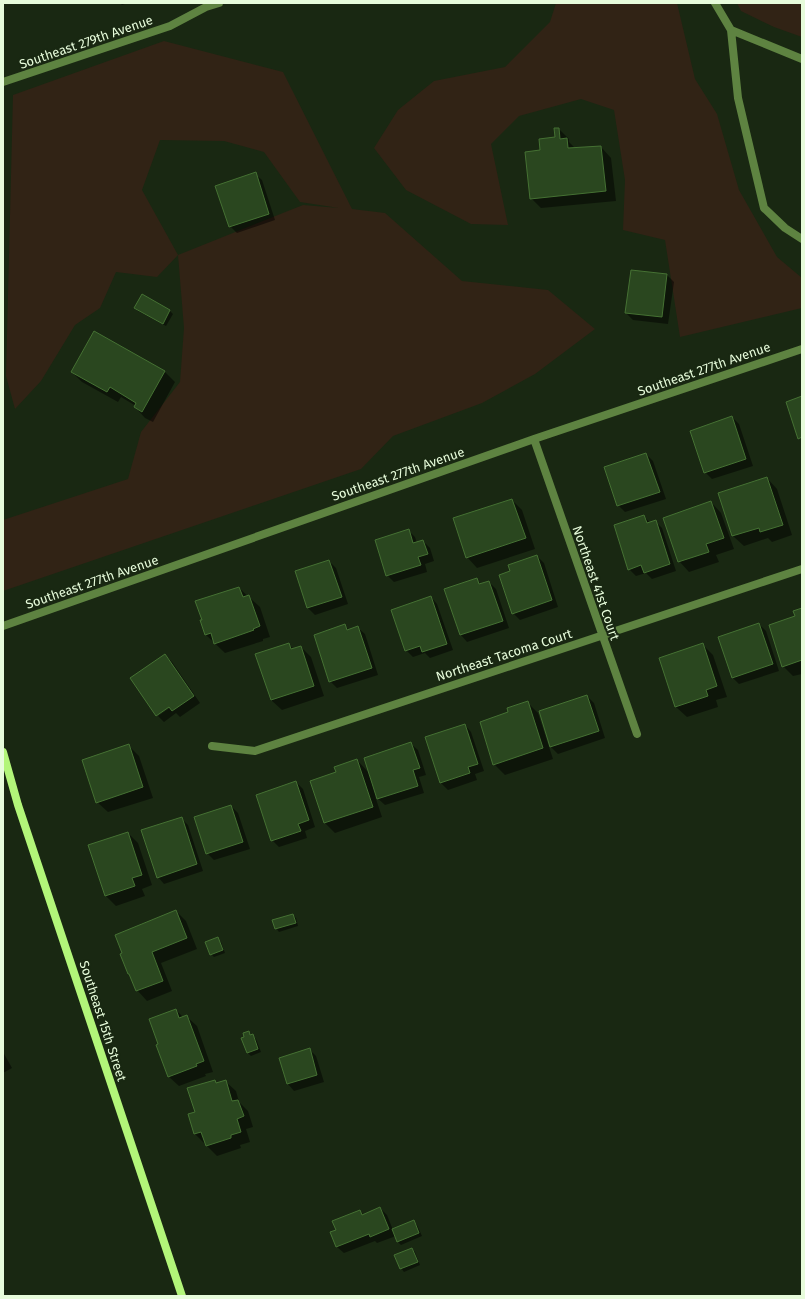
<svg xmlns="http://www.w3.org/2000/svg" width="805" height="1299" font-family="'Fira Sans',sans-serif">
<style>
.green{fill:#312315;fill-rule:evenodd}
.shadow{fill:#0007}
.building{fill:#2a471f;stroke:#457133}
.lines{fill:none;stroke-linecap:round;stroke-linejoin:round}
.lane{stroke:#5e8341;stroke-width:8}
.street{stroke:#5e8341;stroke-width:8}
.secondary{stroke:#b2f579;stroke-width:8}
.labels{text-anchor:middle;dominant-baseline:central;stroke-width:4;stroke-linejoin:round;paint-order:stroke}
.street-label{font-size:13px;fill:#e7fcdb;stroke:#192812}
</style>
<rect width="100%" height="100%" fill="#192812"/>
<!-- green -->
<path class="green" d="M556,3H677L695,79L717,114L739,190L777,257L802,278V308L680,337L665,240L623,230L625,180L614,110L581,99L519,116L491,144L508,225L471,224L406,190L374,148L398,110L434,81L505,67L550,22Z
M737,3H802V37L774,27L741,11Z
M164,41L283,72L352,209L385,213L462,281L548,290L595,329L535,374L482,403L393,436L361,469L3,591V520L128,479L141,432L180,382L184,328L178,255L157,277L116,272L100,308L75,325L41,381L15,409L6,376L13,95ZM160,140L224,141L264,152L300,202L339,208L303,205L178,255L142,190Z"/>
<!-- shadow -->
<path class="shadow" d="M120,3H128L122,5Z
M559,129L569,139V142L576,149L601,147L611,158L616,201L541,208L531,198L542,151L556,138Z
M255,174L262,180L275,220L237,233L230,226Z
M667,275L674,282L668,324L633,320L626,313Z
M142,295L170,311L173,314L166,326L138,311L135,308Z
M94,332L165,372L175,382L153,422L145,418L135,407L136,406L121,397L118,402L82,382L72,372Z
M732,417L739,424L753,466L712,479L705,472Z
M646,454L653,461L666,499L625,512L618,505Z
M767,478L777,489L792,535L772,542L768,538L744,546L733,536L719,494Z
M512,500L522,510L535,549L477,568L467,557Z
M711,502L721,513L734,549L716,555L719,562L689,572L679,561Z
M644,516L650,523L655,521L662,528L676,571L652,579L646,573L636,576L629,569Z
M408,530L415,537L417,543L423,541L430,548L434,561L425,564L427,572L394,582L387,575Z
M537,556L544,563L558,607L520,620L513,613L511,572Z
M329,561L336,568L348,604L315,615L308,608L296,572Z
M476,579L481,584L489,582L496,589L509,628L467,642L461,635Z
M239,588L260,607L270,637L263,639V641L225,653L205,634Z
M431,597L437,604L453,650L430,658L425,653L413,657L406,650Z
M802,609V674L793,676L783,666L796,617Z
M759,624L766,631L779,671L739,684L732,677Z
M345,626L349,630L358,628L365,634L378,675L337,688L330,681Z
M288,644L294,649L301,647L311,657L324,696L282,710L271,700Z
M703,645L713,655L727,697L716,700L718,707L687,717L676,707L660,658Z
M165,655L172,662L200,703L180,717L176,713L164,722L158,716L174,705Z
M587,696L594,703L605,738L558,754L551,747L540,712Z
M527,702L538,713L553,759L505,775L494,764Z
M465,725L471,732L484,771L475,774L477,780L448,790L441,783Z
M411,744L418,750L426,775L419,777L424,793L385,805L375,796L382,817L335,833L325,823L338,773L357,760L370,774Z
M129,746L139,756L153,798L108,812L97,802Z
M296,782L303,789L315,827L305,831L307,838L279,847L272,840Z
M231,806L238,813L250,849L214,860L207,853Z
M181,818L188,825L203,871L164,884L158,877Z
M128,833L138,843L152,885L142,889L145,896L116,906L106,896Z
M176,911L186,921L197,949L161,963L172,991L147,1001L137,990L132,977L128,974L141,924Z
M293,915L296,918L298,926L279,932L276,928Z
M217,939L221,942L225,953L214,957L211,954Z
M176,1010L183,1017L186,1016L197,1026L213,1072L205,1074L206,1076L179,1086L168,1076L159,1045Z
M248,1032L256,1039L261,1052L251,1056L248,1053L246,1037Z
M310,1050L316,1056L324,1082L294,1091L288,1084Z
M3,1052L12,1068L3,1073Z
M214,1081L217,1084L225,1081L236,1091L239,1102L248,1111L253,1127L246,1129L250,1142L240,1145L241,1148L217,1156L195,1134L189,1114L196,1112Z
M380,1208L387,1215L393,1230L414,1222L417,1225L422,1236L401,1245L398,1242L396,1236L377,1243L375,1241L344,1253L337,1247V1230L360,1211L364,1215Z
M412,1249L415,1252L420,1265L404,1272L401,1268Z"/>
<!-- building -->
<path class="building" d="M554,128H559L560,139L567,138L568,148L601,146L606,191L530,199L525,152L540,150L539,139L555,137Z
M256,172L269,214L229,227L215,186Z
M631,270L667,274L662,317L625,313Z
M142,294L170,310L163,324L134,308Z
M94,331L165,371L142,412L134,407L136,403L110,387L107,392L71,372Z
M802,396V437L798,439L786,402Z
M732,416L746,459L704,473L690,431Z
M646,453L660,492L617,506L604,467Z
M767,477L783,525L760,532L759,528L732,536L718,493Z
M512,499L526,538L466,558L453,518Z
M711,501L724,538L706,544L709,552L678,562L663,518Z
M644,515L647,523L656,520L670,564L644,573L641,565L628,570L614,525Z
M409,529L413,543L423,540L428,554L418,557L421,565L386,576L375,540Z
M537,555L552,600L512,614L499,575L510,571L508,565Z
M329,560L342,597L307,608L295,571Z
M477,578L479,584L489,581L503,621L460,635L444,589Z
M239,587L243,597L249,595L260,626L253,629L254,630L214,644L211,633L205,635L200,620H202L195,601Z
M431,596L447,644L422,652L420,646L405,651L391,610Z
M802,608V660L782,667L769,625L795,616L793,611Z
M759,623L773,664L732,678L718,637Z
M345,624L347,630L358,626L372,668L329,682L314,635Z
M289,643L291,649L301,646L314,686L271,700L255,654Z
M703,643L717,686L706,690L708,696L675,707L659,658Z
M165,654L194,696L172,711L169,707L156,716L130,678Z
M587,695L599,731L550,747L539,711Z
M528,701L543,748L493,765L480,722L508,712L507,708Z
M465,724L478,764L468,767L470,773L440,783L425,737Z
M411,742L420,768L413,770L418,786L377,799L364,758Z
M129,744L143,787L96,803L82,760Z
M357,759L373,807L324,823L310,781L336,772L334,767Z
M296,781L309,820L298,824L301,831L271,841L256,795Z
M231,805L243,842L206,854L194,817Z
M182,817L197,864L157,878L141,830Z
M128,832L142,875L132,878L135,886L105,896L88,845Z
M176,910L187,938L152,952L163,981L136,991L129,974H128L120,954L122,953L115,935Z
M293,914L296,923L275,929L272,920Z
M218,937L223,950L210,955L205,942Z
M176,1009L179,1018L187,1015L204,1061L196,1064L197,1066L168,1077L156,1045L158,1044L149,1019Z
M249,1031L250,1035L253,1034L258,1049L247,1053L241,1038L244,1037L243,1033Z
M310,1048L317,1075L287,1084L279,1058Z
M215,1080L216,1083L226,1080L232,1101L238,1100L244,1116L237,1119L241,1132L231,1135V1138L206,1146L201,1132L194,1134L188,1114L195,1112L187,1088Z
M380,1207L389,1229L370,1237L369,1234L336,1247L330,1232L336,1230L332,1221L360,1210L362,1215Z
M414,1220L419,1233L397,1242L392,1229Z
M412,1248L418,1262L400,1269L394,1255Z"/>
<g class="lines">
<!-- lane -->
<path class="lane" d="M715,3L731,30L802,59
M731,30L738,98L764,208L785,228L802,239"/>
<!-- street -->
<path class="street" d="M3,82L170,26L206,7L219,3
M534,439L637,734
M3,626L534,439L802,349
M212,746L255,751L802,569"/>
<!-- secondary -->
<path class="secondary" d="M3,752L18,805L182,1296"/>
</g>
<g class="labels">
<!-- street labels -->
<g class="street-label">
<text transform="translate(86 42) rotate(-19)">Southeast 279th Avenue</text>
<text transform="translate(704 369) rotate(-19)">Southeast 277th Avenue</text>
<text transform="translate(398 474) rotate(-19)">Southeast 277th Avenue</text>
<text transform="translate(92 582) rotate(-19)">Southeast 277th Avenue</text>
<text transform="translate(596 583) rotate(71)">Northeast 41st Court</text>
<text transform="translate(504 655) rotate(-18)">Northeast Tacoma Court</text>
<text transform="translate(103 1021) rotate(72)">Southeast 15th Street</text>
</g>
</g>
<!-- border -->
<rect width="805" height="1299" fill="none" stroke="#e7fcdb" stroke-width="8"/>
</svg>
